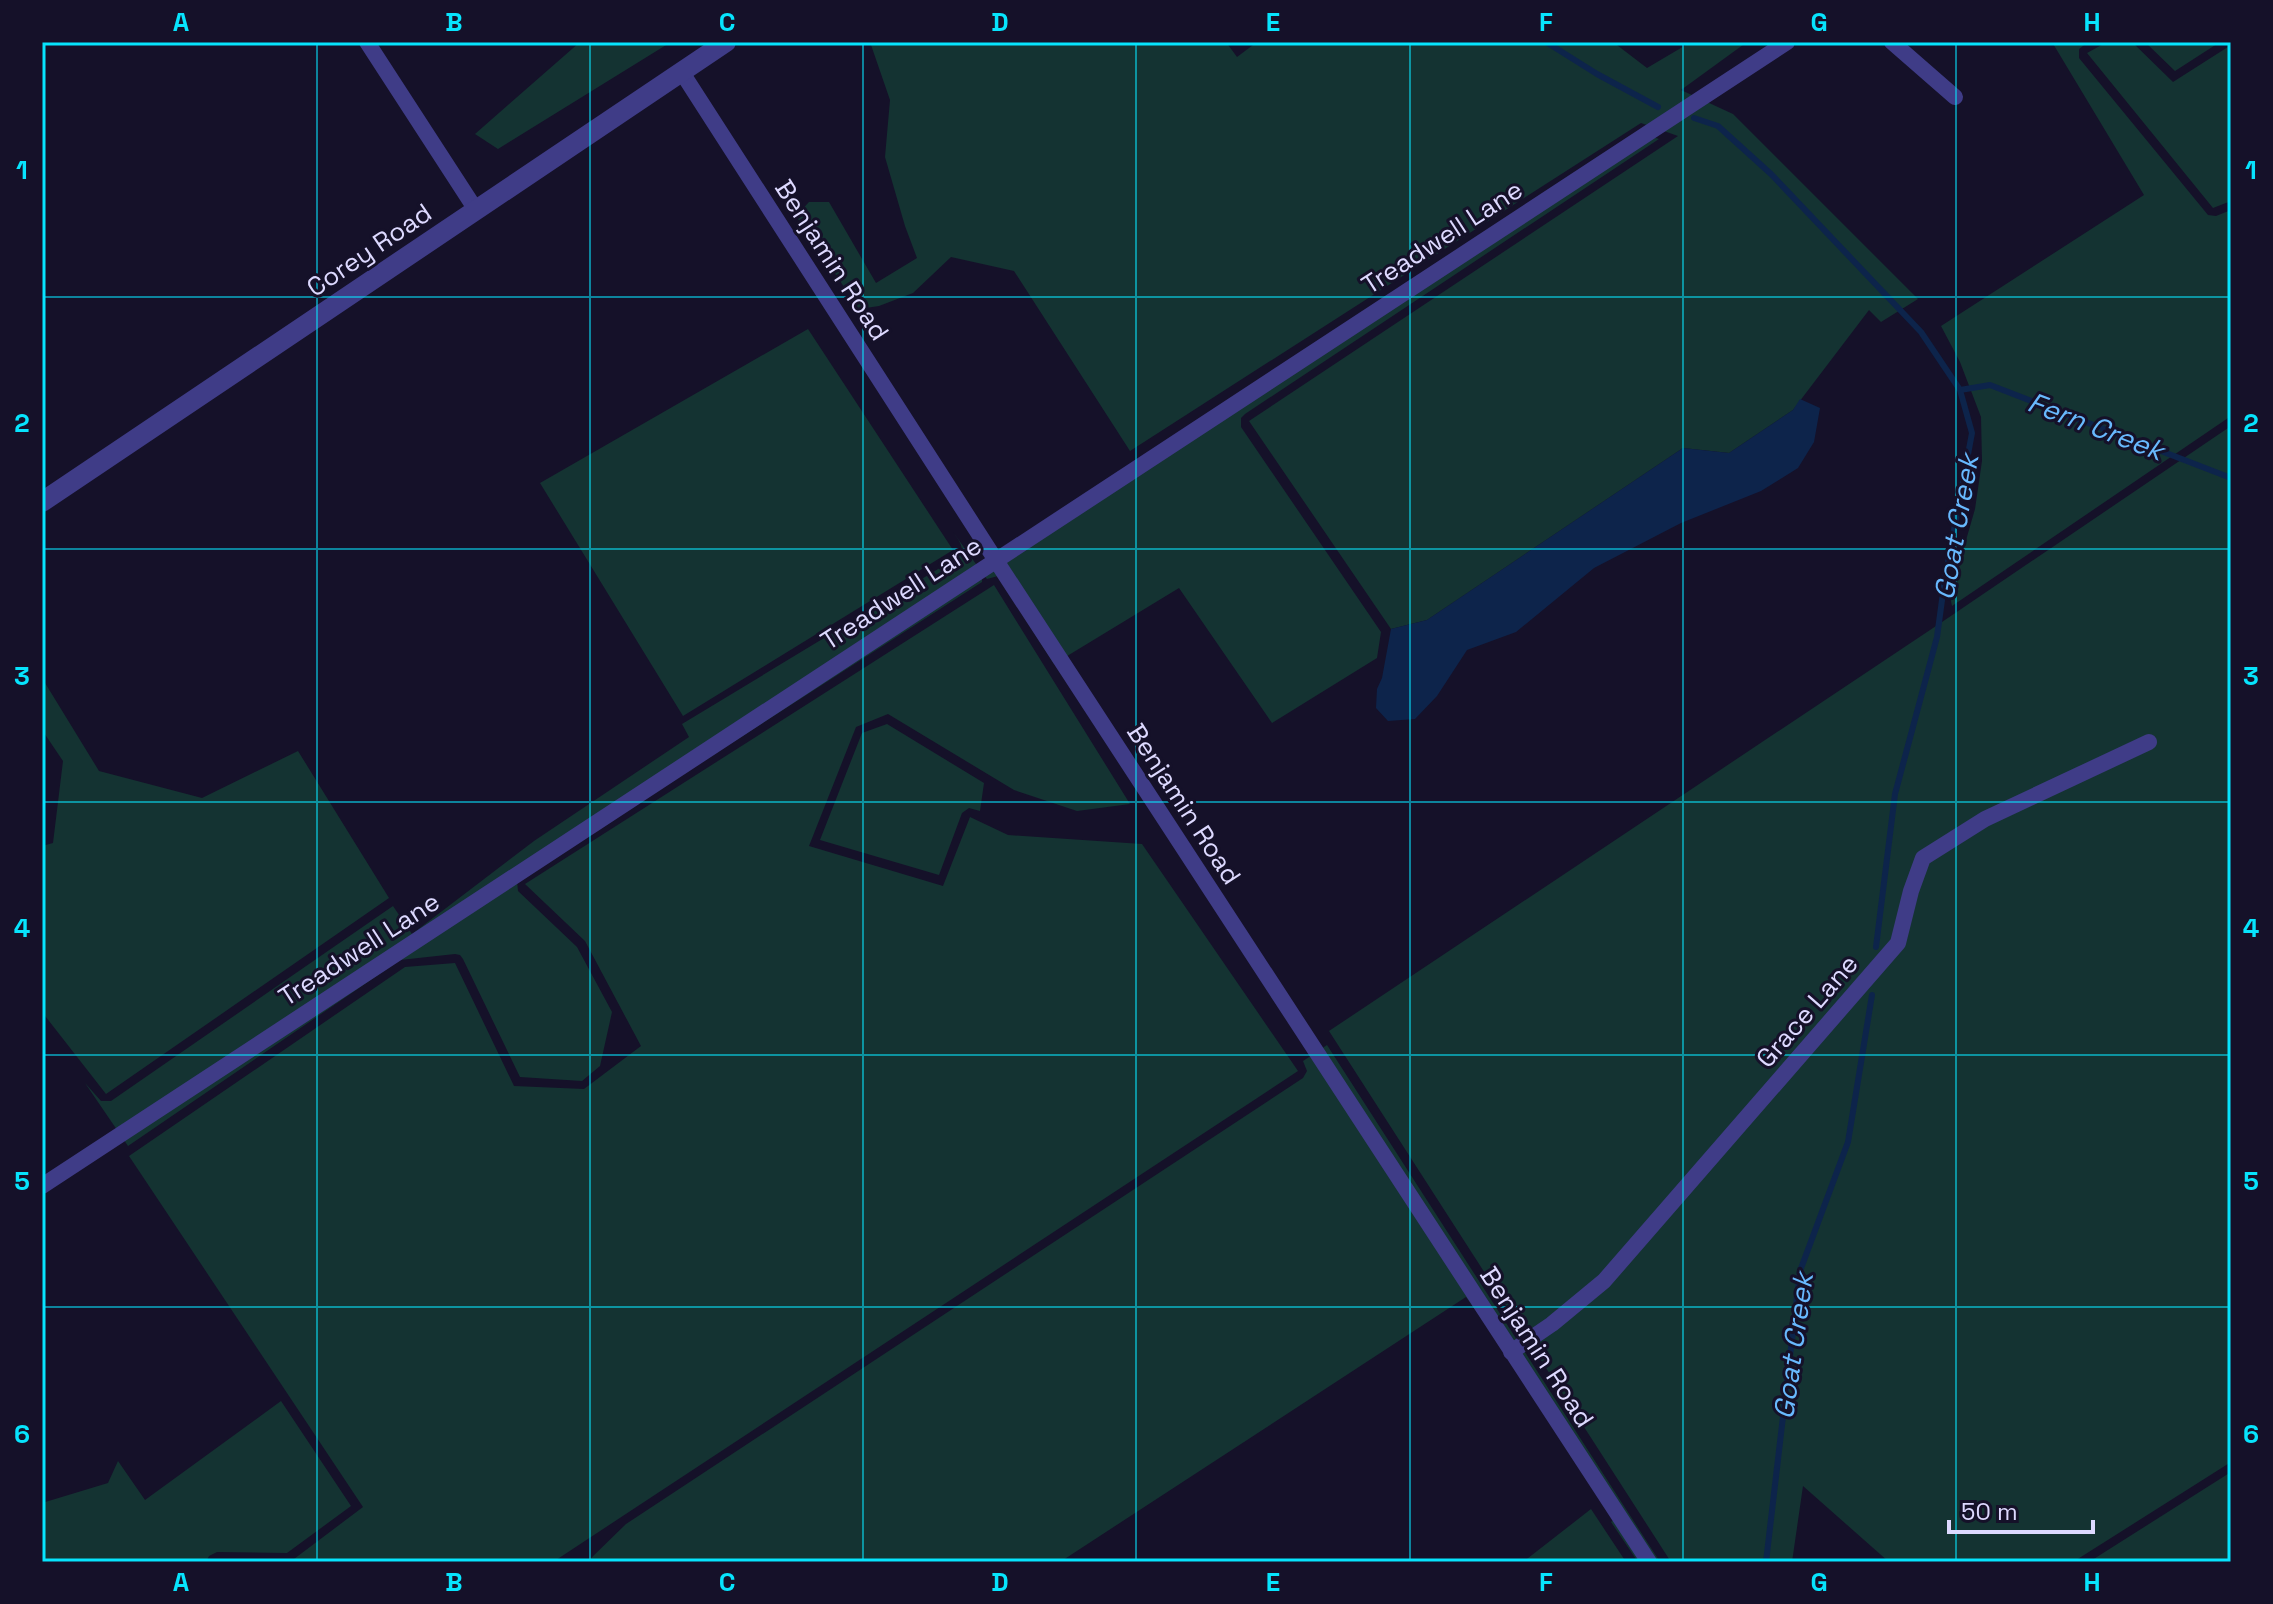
<svg xmlns="http://www.w3.org/2000/svg" width="2273" height="1604" font-family="'Space Grotesk',sans-serif">
<style>
.green{fill:#143332}
.water{fill:#0d244b}
.lines{fill:none;stroke-linecap:round;stroke-linejoin:round}
.stream{stroke:#0d244b;stroke-width:6}
.minor{stroke:#3f3c87;stroke-width:16}
.tertiary{stroke:#3f3c87;stroke-width:20}
.grid{fill:none;stroke:#07e4fd;stroke-width:2;stroke-opacity:0.55}
.labels{text-anchor:middle;dominant-baseline:central;stroke-width:6;stroke-linejoin:round;paint-order:stroke}
.street-label{font-size:26px;fill:#ddd9ff;stroke:#151129}
.water-label{font-size:28px;font-style:italic;fill:#68b9fe;stroke:#151129}
.neatline{fill:none;stroke:#07e4fd;stroke-width:3}
.grid-label{font-size:26px;text-anchor:middle;font-weight:bold;fill:#07e4fd}
</style>
<rect width="100%" height="100%" fill="#151129"/>
<!-- green -->
<path class="green" d="M580,42H671L498,149L475,134Z
M870,42H1226L1237,57L1257,42H1613L1647,68L1691,42H1747L1681,90L1733,114L1918,299L1881,322L1869,310L1793,410L1729,453L1683,448L1427,620L1391,629L1249,421L1678,136L1641,123L1130,451L1014,271L951,257L913,293L879,306L859,309L796,216L809,202H829L876,283L917,258L905,226L885,157L890,100Z
M2052,42H2088L2079,49V58L2208,215L2216,216L2231,210V416L1952,606L1950,596L1975,509L1982,461L1981,417L1960,362L1941,326L2144,195Z
M2107,42H2132L2173,82L2231,45V201L2213,208L2087,53Z
M2145,42H2220L2175,71Z
M1644,134L1659,139L1245,414L1241,418V427L1381,632L1377,658L1272,723L1179,588L1054,664L998,576L987,579L982,573V582L517,881L518,891L577,947L612,1012L600,1066L582,1081L520,1077L463,959L460,955L455,954L400,960L128,1146L85,1083L101,1101H111L393,906L412,934L534,841L689,737L682,724L958,557C966,548 959,541 953,532L981,571Z
M808,329L953,550L683,716L540,483Z
M2231,426V1462L2073,1562H1889L1803,1486L1792,1562H1671L1329,1031L1942,622Z
M994,585L1130,804L1077,811L1014,790L888,714L856,727L809,846L943,886L970,817L1008,835L1142,844L1298,1071L553,1562H290L363,1507L129,1156L405,967L455,963L514,1086L584,1089L641,1046L585,941L525,884Z
M42,678L99,771L202,798L298,751L389,898L106,1094L42,1012V846L53,843L63,761L42,730Z
M887,724L984,783L980,811L969,808L962,813L939,875L820,840L862,733Z
M1327,1045L1660,1562H1638L1611,1522L1620,1514L1466,1297L1060,1562H587L626,1524L1303,1078L1307,1071L1303,1061Z
M281,1401L351,1506L287,1553L217,1552L209,1556L206,1562H42V1503L108,1483L118,1461L145,1500Z
M2231,1472V1562H2089Z
M1591,1509L1626,1562H1523Z"/>
<!-- water -->
<path class="water" d="M1800,399L1820,408L1814,442L1798,468L1761,491L1681,523L1594,568L1516,632L1467,650L1437,696L1415,719L1388,721L1376,708L1377,689L1382,678L1391,629L1427,620L1683,448L1729,453L1793,410Z"/>
<g class="lines">
<!-- stream -->
<path class="stream" d="M1546,42L1597,74L1658,107
M1694,118L1718,126L1771,174L1921,332L1960,390L1972,433L1945,578L1937,637L1895,794L1876,947
M1960,390L1990,385L2231,478
M1766,1562L1800,1271L1848,1142L1872,995"/>
<!-- minor -->
<path class="minor" d="M367,42L476,210
M1892,42L1955,97
M681,71L995,559L1649,1562
M42,1186L1787,42
M1511,1352L1552,1324L1604,1281L1898,943L1911,891L1923,858L1985,819L2149,742"/>
<!-- tertiary -->
<path class="tertiary" d="M42,502L726,42"/>
</g>
<!-- grid -->
<path class="grid" d="M317,42V1562M590,42V1562M863,42V1562M1136,42V1562M1410,42V1562M1683,42V1562M1956,42V1562M42,297H2231M42,549H2231M42,802H2231M42,1055H2231M42,1307H2231"/>
<g class="labels">
<!-- street labels -->
<g class="street-label">
<text transform="translate(1442 237) rotate(-33)">Treadwell Lane</text>
<text transform="translate(369 250) rotate(-34)">Corey Road</text>
<text transform="translate(832 260) rotate(57)">Benjamin Road</text>
<text transform="translate(901 593) rotate(-33)">Treadwell Lane</text>
<text transform="translate(1184 804) rotate(57)">Benjamin Road</text>
<text transform="translate(359 949) rotate(-33)">Treadwell Lane</text>
<text transform="translate(1807 1011) rotate(-49)">Grace Lane</text>
<text transform="translate(1537 1347) rotate(57)">Benjamin Road</text>
</g>
<!-- water labels -->
<g class="water-label">
<text transform="translate(2096 426) rotate(21)">Fern Creek</text>
<text transform="translate(1956 527) rotate(-80)">Goat Creek</text>
<text transform="translate(1793 1346) rotate(-82)">Goat Creek</text>
</g>
</g>
<!-- border -->
<rect width="2273" height="1604" fill="none" stroke="#151129" stroke-width="88"/>
<!-- scale -->
<path d="M1949 1520v12h144v-12" fill="none" stroke="#ddd9ff" stroke-width="4"/>
<text x="1961" y="1520" font-size="24" fill="#ddd9ff" stroke="#151129" stroke-width="6" paint-order="stroke">50 m</text>
<rect x="44" y="44" width="2185" height="1516" class="neatline"/>
<g class="grid-label">
<text x="181" y="31">A</text>
<text x="454" y="31">B</text>
<text x="727" y="31">C</text>
<text x="1000" y="31">D</text>
<text x="1273" y="31">E</text>
<text x="1546" y="31">F</text>
<text x="1819" y="31">G</text>
<text x="2092" y="31">H</text>
<text x="22" y="179">1</text>
<text x="2251" y="179">1</text>
<text x="22" y="432">2</text>
<text x="2251" y="432">2</text>
<text x="22" y="685">3</text>
<text x="2251" y="685">3</text>
<text x="22" y="937">4</text>
<text x="2251" y="937">4</text>
<text x="22" y="1190">5</text>
<text x="2251" y="1190">5</text>
<text x="22" y="1443">6</text>
<text x="2251" y="1443">6</text>
<text x="181" y="1591">A</text>
<text x="454" y="1591">B</text>
<text x="727" y="1591">C</text>
<text x="1000" y="1591">D</text>
<text x="1273" y="1591">E</text>
<text x="1546" y="1591">F</text>
<text x="1819" y="1591">G</text>
<text x="2092" y="1591">H</text>
</g>
</svg>
